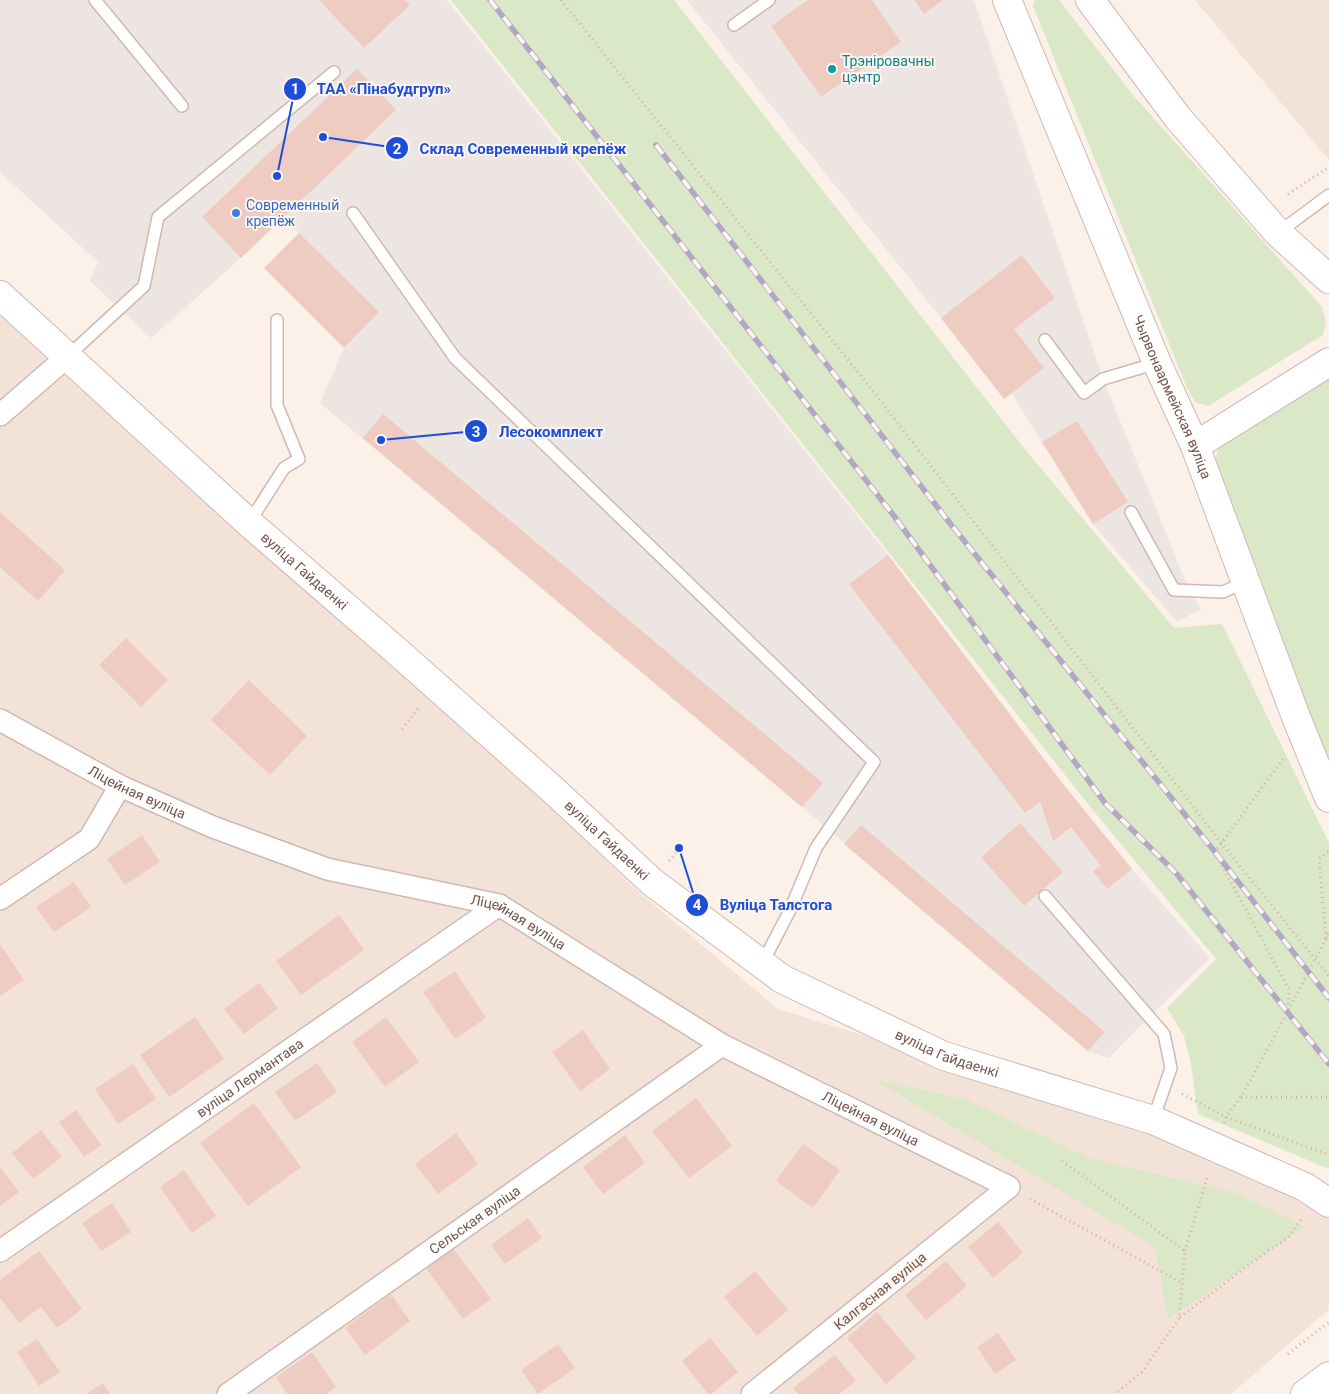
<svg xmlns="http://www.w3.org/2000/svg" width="1329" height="1394" font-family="Roboto,sans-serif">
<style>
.residential{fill:#f3e2d7}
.industrial{fill:#ece5e2}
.green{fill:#dbe8c7}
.building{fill:#efccc2}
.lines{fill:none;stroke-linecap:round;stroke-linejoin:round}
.service-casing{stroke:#cfb9b2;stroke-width:14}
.minor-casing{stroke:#cfb9b2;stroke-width:24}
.tertiary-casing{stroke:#cfb9b2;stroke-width:30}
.path{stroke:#d4afa5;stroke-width:3;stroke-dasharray:1 4;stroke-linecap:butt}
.service{stroke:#fff;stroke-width:11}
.minor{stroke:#fff;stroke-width:21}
.tertiary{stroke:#fff;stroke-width:28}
.rail-casing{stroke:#b2a7c5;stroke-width:5.5}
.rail{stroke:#fef5ef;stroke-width:4;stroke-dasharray:11;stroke-linecap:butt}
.culture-dot{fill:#0f9aa8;stroke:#fef5ef;stroke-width:2}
.shop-dot{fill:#3f7fe0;stroke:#fef5ef;stroke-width:2}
.labels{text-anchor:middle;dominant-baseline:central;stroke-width:4;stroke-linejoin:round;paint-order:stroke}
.culture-label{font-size:14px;fill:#0d838f;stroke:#fef5ef;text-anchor:start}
.shop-label{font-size:14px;fill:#366cbe;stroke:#fef5ef;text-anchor:start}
.street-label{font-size:14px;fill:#74554e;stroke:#fef5ef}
.leader{fill:none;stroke:#1d4ed8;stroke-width:2}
.callout-dot{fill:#1d4ed8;stroke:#fef5ef;stroke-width:2}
.mark-label{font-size:15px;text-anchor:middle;font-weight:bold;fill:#fff}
.callout-label{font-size:15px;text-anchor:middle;font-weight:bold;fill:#1d4ed8;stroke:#fef5ef;stroke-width:4;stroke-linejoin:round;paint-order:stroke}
</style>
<rect width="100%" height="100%" fill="#fbf1e9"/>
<!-- residential -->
<path class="residential" d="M1195,0H1329V160Z
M0,307L429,692L639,892L778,1009L1131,1118L1315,1207L1329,1219V1309L1231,1394H0Z"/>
<!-- industrial -->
<path class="industrial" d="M0,0H447L888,555L1063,784L1132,869L1210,958L1150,1016L1109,1058L1088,1051L802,807L320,403L344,348L378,312L283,218L241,258L151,338L90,281L98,262L0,172Z
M687,0H974L1103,379L1189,590L1201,609L1177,622L1093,524L1012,394L1004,399L941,318Z"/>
<!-- green -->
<path class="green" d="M451,0H674L1024,448L1174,628L1222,624L1329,843V1169L1198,1114L1191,1064L1184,1036L1167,1008L1216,959L1092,809Z
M1035,0H1059L1133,95L1322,307L1326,322L1323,335L1208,406L1195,402L1187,388L1033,6Z
M1329,379V761L1223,511L1213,463L1220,446L1227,439Z
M873,1079L964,1099L1092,1159L1234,1192L1305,1227L1168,1319L1155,1247Z"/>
<!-- building -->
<path class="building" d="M319,0H405L410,5L364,48Z
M808,0H872L901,42L821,97L771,26Z
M914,0H943L924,14Z
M357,69L396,110L241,258L202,217Z
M299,233L379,312L344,348L264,268Z
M1022,255L1055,298L1014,329L1044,368L1004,399L941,318Z
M383,414L823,783L802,807L363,438Z
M1077,421L1128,502L1093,524L1042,442Z
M0,512L65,570L38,601L0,567Z
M888,555L1063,784L1132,869L1107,889L1093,871L1101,866L1071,827L1053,841L1040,802L1025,813L849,584Z
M126,638L168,680L141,707L99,665Z
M249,680L307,736L270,775L211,720Z
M1020,823L1063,872L1024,906L981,857Z
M861,825L1105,1032L1088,1051L844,844Z
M142,835L160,862L125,885L107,859Z
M74,882L91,907L54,932L36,907Z
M339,915L364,950L301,995L276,961Z
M0,944L24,980L0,996Z
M455,971L486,1018L455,1039L423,992Z
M259,983L278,1008L244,1034L224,1009Z
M195,1017L224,1059L169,1097L140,1055Z
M386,1017L419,1062L385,1087L352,1042Z
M583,1030L610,1069L580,1091L552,1052Z
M317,1063L337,1092L295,1121L275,1092Z
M133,1064L156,1099L118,1124L95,1089Z
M696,1098L732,1146L689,1178L652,1131Z
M254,1103L301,1167L248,1206L200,1143Z
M76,1110L101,1145L84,1157L59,1122Z
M41,1130L62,1157L33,1179L12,1153Z
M456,1133L478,1164L438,1194L415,1164Z
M625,1135L645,1163L603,1194L583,1167Z
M803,1144L840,1170L813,1208L776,1181Z
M0,1167L19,1192L0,1206Z
M184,1170L216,1216L192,1233L160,1187Z
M112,1203L131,1232L101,1251L82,1223Z
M528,1218L542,1238L505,1264L491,1245Z
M998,1222L1023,1253L993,1278L968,1247Z
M453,1248L491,1299L463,1319L426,1268Z
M39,1251L82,1309L57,1328L41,1307L19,1323L0,1298V1280Z
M946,1261L967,1286L926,1320L905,1295Z
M755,1271L788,1310L757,1336L724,1297Z
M391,1294L410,1321L365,1355L345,1328Z
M877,1312L916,1358L886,1384L847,1338Z
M998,1333L1016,1360L995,1374L977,1347Z
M710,1338L738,1372L711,1394H708L682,1361Z
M37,1339L60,1372L39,1386L17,1352Z
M558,1344L575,1368L538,1394L521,1370Z
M312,1352L336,1387L326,1394H287L276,1377Z
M835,1355L856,1381L839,1394H798L793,1388Z
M103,1383L110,1394H86Z"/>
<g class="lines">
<defs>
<path id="service" d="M95,0L182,106
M734,25L769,0
M353,213L455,358L874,762L816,848L790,910L762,964
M1278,233L1329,195
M1045,340L1084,393L1103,379L1157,363
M68,356L144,286L158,217L334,72
M1131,512L1174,590L1223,592L1245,582
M249,523L284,468L299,459L277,405V320
M1045,896L1164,1034L1171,1068L1153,1120"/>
<g id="minor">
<path d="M0,415L68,356"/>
<path id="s1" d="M0,720L120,786L213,827L327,869L499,905L722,1045L1009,1187L752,1394"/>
<path d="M0,899L89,839L120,786"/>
<path id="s2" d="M0,1251L499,905"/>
<path id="s3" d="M228,1394L722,1045"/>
</g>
<g id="tertiary">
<path id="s4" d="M1007,0L1157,363L1195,446L1296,717L1329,798"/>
<path d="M1090,0L1178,118L1278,233L1329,279"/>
<path id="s5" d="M0,295L249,523L400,654L552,789L652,882L782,979L944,1056L1153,1120L1305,1187L1329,1203"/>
<path d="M1195,446L1329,362"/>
<path d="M1305,1394L1329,1376"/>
</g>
</defs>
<!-- service casing -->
<use href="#service" class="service-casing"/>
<!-- minor casing -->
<use href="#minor" class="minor-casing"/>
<!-- tertiary casing -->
<use href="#tertiary" class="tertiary-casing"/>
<!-- path -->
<path class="path" d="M561,0L880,400L1222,844L1329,976
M1288,194L1329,167
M402,729L420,706
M1283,759L1215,852L1289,990L1288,1010
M669,861L679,848
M1326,938L1319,859L1329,851
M1182,1094L1226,1117L1329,1155
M1241,1097H1329
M1224,1123L1226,1117L1241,1097L1287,1013L1329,933
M1062,1161L1185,1251L1179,1318L1142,1372L1115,1394
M1030,1199L1182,1283
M1185,1251L1208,1174
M1180,1317L1269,1250L1288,1238L1302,1218
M1288,1354L1329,1322"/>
<!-- service -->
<use href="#service" class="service"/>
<!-- minor -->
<use href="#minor" class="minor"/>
<!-- tertiary -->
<use href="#tertiary" class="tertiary"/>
<defs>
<path id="rail" d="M490,0L894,516L1105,803L1176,873L1329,1064
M656,145L949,522L1215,852L1329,998"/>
</defs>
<!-- rail casing -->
<use href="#rail" class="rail-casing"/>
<!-- rail -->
<use href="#rail" class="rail"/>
</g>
<!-- markers -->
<circle class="culture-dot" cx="832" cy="69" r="5"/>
<circle class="shop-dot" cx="236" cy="213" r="5"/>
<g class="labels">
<!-- culture labels -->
<g class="culture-label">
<text x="842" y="61">Трэніровачны<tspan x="842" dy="16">цэнтр</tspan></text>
</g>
<!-- shop labels -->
<g class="shop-label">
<text x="246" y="205">Современный<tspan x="246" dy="16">крепёж</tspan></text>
</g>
<!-- street labels -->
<g class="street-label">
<text stroke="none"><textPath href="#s4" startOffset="430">Чырвонаармейская вуліца</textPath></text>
<text stroke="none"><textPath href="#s5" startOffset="411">вуліца Гайдаенкі</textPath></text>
<text stroke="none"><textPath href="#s1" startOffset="155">Ліцейная вуліца</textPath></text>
<text stroke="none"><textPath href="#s5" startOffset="816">вуліца Гайдаенкі</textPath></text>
<text stroke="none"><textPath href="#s1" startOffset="560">Ліцейная вуліца</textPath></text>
<text stroke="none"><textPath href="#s5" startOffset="1221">вуліца Гайдаенкі</textPath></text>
<text stroke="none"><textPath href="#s2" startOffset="304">вуліца Лермантава</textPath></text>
<text stroke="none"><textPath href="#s1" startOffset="965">Ліцейная вуліца</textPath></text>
<text stroke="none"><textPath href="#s3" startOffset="302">Сельская вуліца</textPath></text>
<text transform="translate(880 1291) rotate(-39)">Калгасная вуліца</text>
</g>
</g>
<!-- callouts -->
<path class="leader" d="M277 176L295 89M323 137L397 148M381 440L476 431M679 848L697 905"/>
<g class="callout-dot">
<circle cx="277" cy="176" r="5"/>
<circle cx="323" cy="137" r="5"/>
<circle cx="381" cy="440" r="5"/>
<circle cx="679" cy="848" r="5"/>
<circle cx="295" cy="89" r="12"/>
<circle cx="397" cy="148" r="12"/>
<circle cx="476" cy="431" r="12"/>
<circle cx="697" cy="905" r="12"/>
</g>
<g class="mark-label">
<text x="295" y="94">1</text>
<text x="397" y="154">2</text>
<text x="476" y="437">3</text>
<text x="697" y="910">4</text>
</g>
<g class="callout-label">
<text x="384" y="94">ТАА «Пінабудгруп»</text>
<text x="523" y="154">Склад Современный крепёж</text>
<text x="551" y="437">Лесокомплект</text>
<text x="776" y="910">Вуліца Талстога</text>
</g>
</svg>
